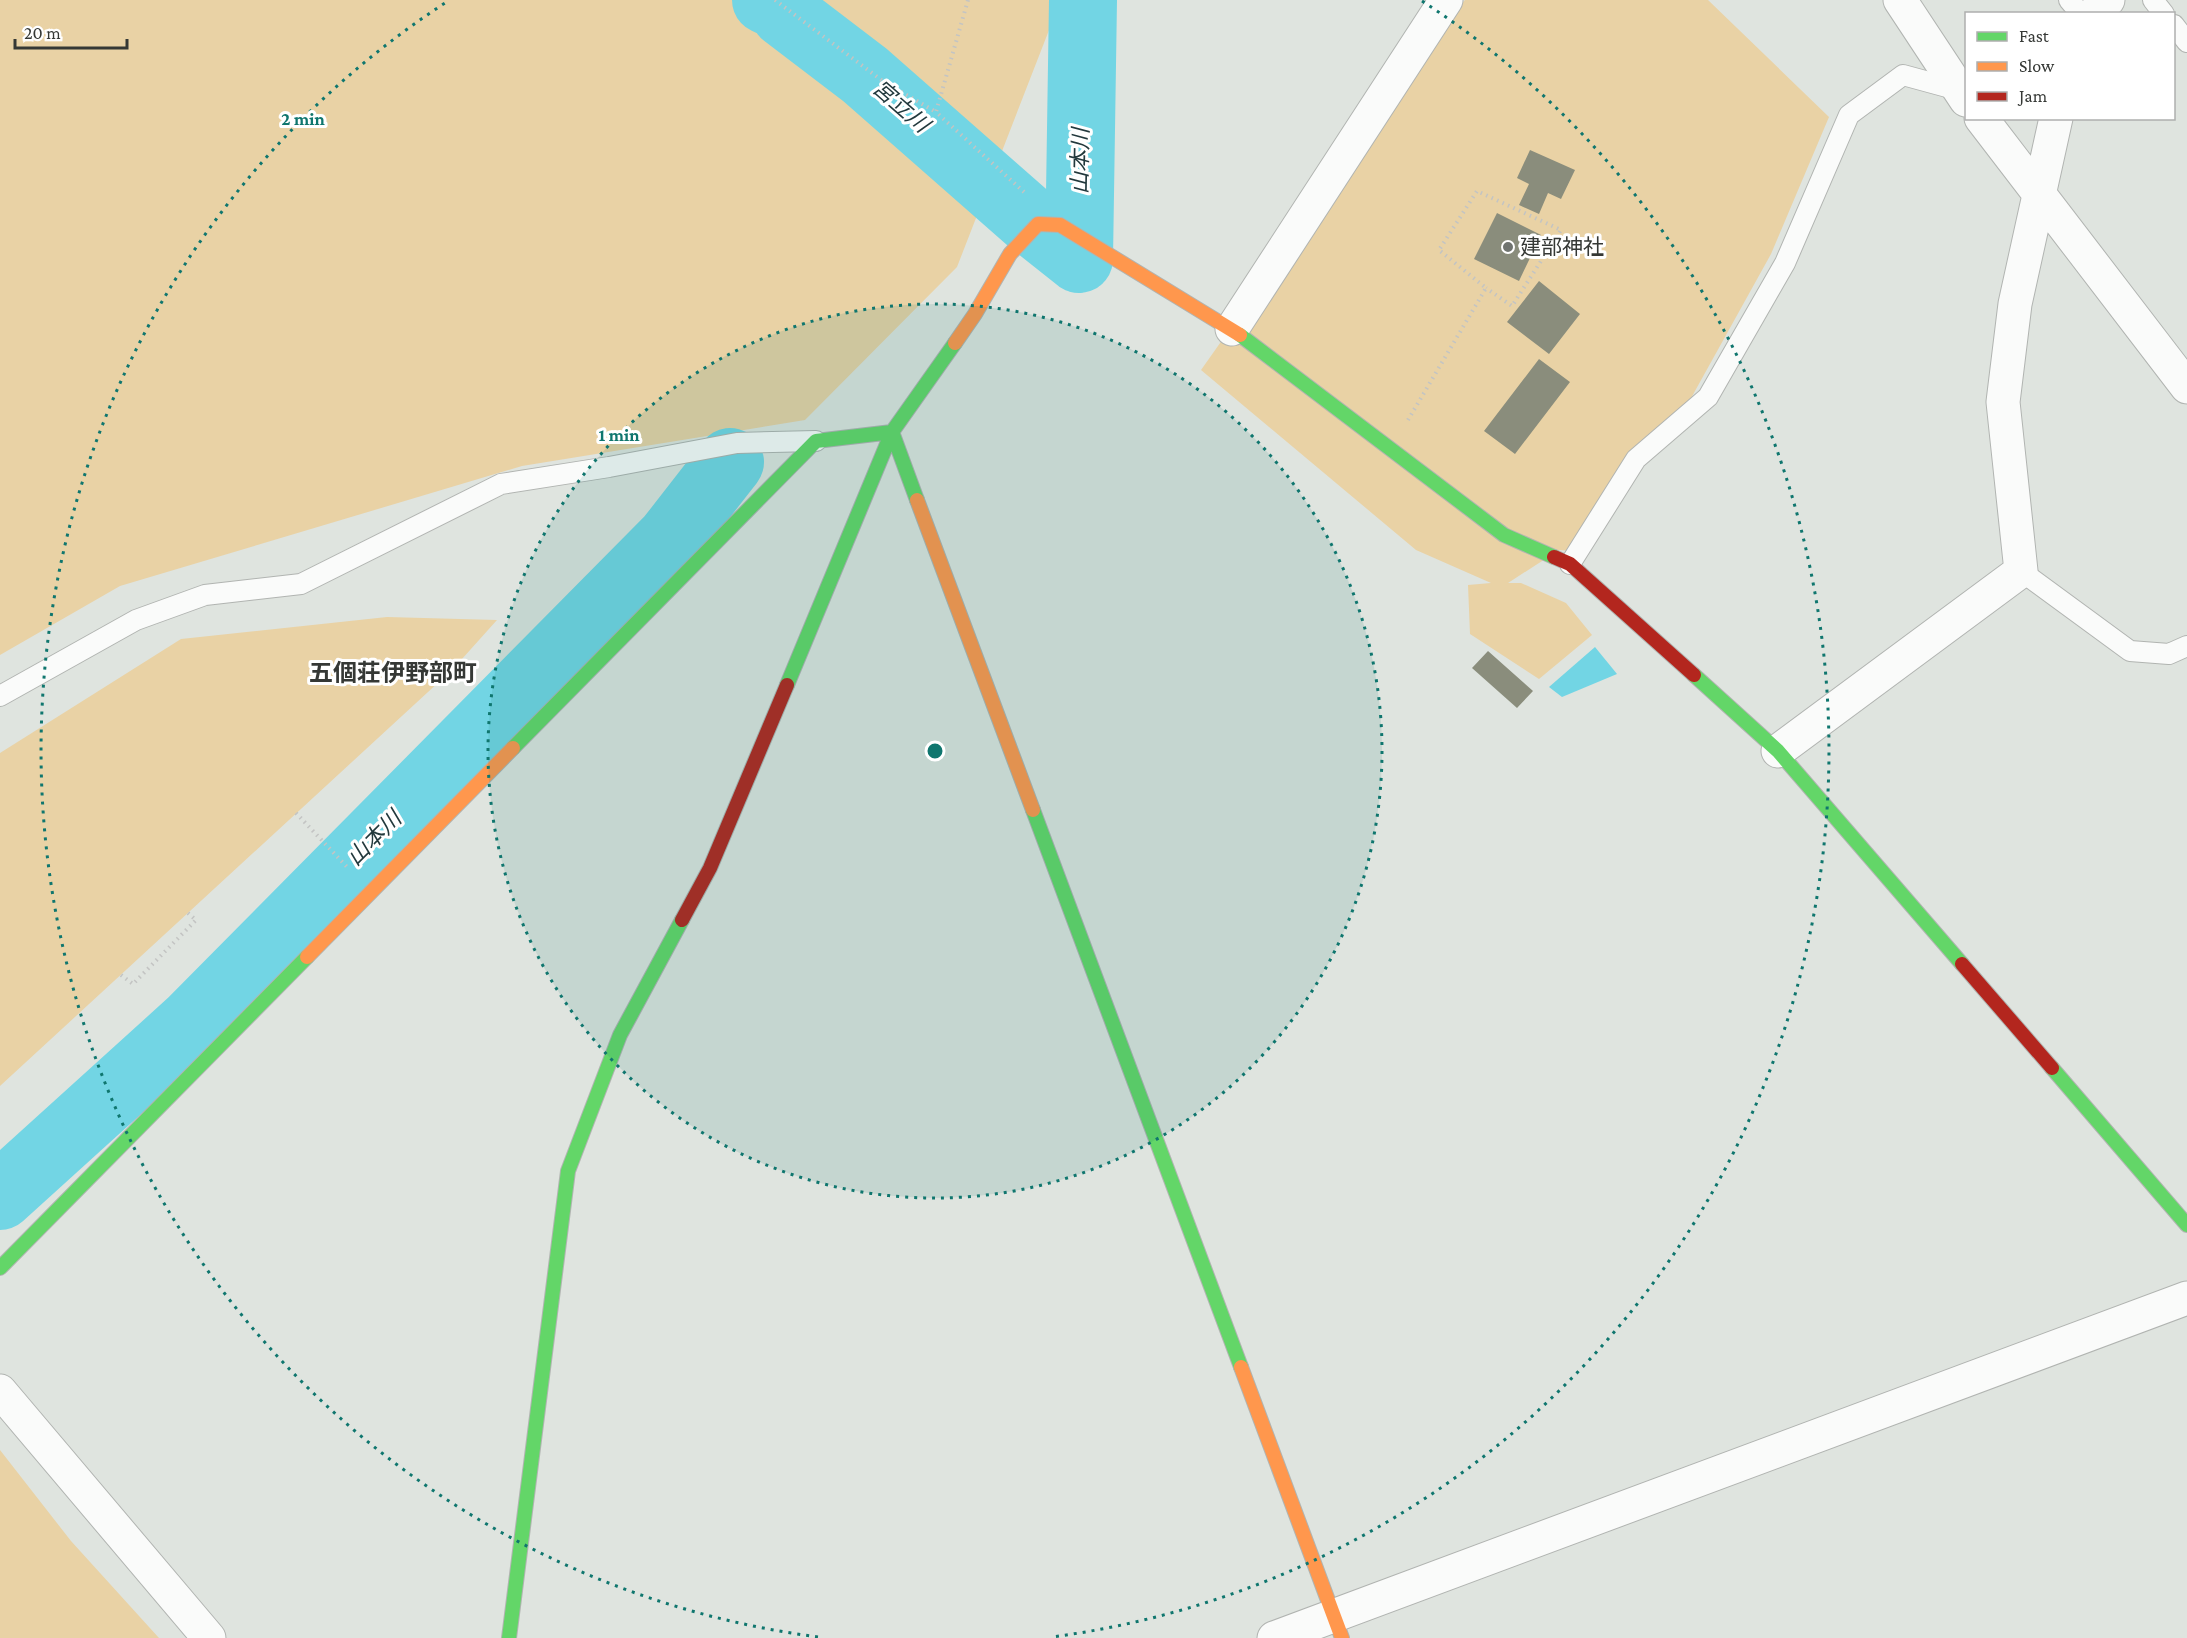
<svg xmlns="http://www.w3.org/2000/svg" width="2187" height="1638" font-family="'Crimson Pro','Noto Sans JP',serif">
<style>
.green{fill:#e9d2a5}
.water{fill:#72d5e4}
.lines{fill:none;stroke-linecap:round;stroke-linejoin:round}
.river{stroke:#72d5e4;stroke-width:68}
.building{fill:#8a8d7c}
.lane-casing{stroke:#b1b4b1;stroke-width:22}
.street-casing{stroke:#b1b4b1;stroke-width:35}
.fast-casing{stroke:#b1b4b1;stroke-width:16}
.slow-casing{stroke:#b1b4b1;stroke-width:16}
.jam-casing{stroke:#b1b4b1;stroke-width:16}
.path{stroke:#c3c4c3;stroke-width:4;stroke-dasharray:1.5 4.5;stroke-linecap:butt}
.lane{stroke:#fafbfa;stroke-width:20}
.street{stroke:#fafbfa;stroke-width:33}
.fast{stroke:#63d668;stroke-width:14}
.slow{stroke:#ff974d;stroke-width:14}
.jam{stroke:#b3261e;stroke-width:14}
.ring{fill:none;stroke:#0f766e;stroke-width:3;stroke-dasharray:3 6}
.poi-dot{fill:#707470;stroke:#fff;stroke-width:2}
.labels{text-anchor:middle;dominant-baseline:central;stroke-width:6;stroke-linejoin:round;paint-order:stroke}
.poi-label{font-size:21px;fill:#353835;stroke:#fff;text-anchor:start}
.water-label{font-size:22px;font-style:italic;fill:#22393d;stroke:#fff}
.quarter-label{font-size:24px;font-weight:bold;fill:#353835;stroke:#fff}
.centre{fill:#0f766e;stroke:#fff;stroke-width:3}
.ring-label{font-size:18px;text-anchor:middle;font-weight:bold;fill:#0f766e;stroke:#fff;stroke-width:6;stroke-linejoin:round;paint-order:stroke}
</style>
<rect width="100%" height="100%" fill="#dfe4df"/>
<!-- green -->
<path class="green" d="M0,0H1058L1051,25L957,267L805,420L522,466L120,586L0,655Z
M1465,0H1708L1829,117L1771,254L1690,400L1572,551L1559,550L1508,583H1521L1566,603L1592,635L1539,679L1470,634L1468,585L1491,583L1416,550L1201,370L1456,9Z
M387,617L497,620L453,669L0,1086V753L181,639Z
M0,1450L71,1541L159,1638H0Z"/>
<!-- water -->
<path class="water" d="M1595,647L1617,674L1562,697L1549,687Z"/>
<g class="lines">
<!-- river -->
<path class="river" d="M766,0L779,6L785,14L865,75L1030,220L1079,259
M1079,259L1083,0
M0,1196L192,1022L670,539L730,462"/>
</g>
<!-- building -->
<path class="building" d="M1530,150L1575,170L1561,199L1548,193L1539,214L1519,205L1529,184L1517,178Z
M1497,213L1541,235L1519,281L1474,259Z
M1539,281L1580,314L1549,354L1507,322Z
M1539,359L1570,382L1515,454L1484,431Z
M1488,651L1533,691L1517,708L1472,668Z"/>
<g class="lines">
<defs>
<path id="lane" d="M2069,0L2081,14
M2153,0L2164,14
M2174,25L2187,42
M1570,564L1636,459L1708,397L1785,263L1849,115L1903,75L1958,90
M2021,571L2130,651L2169,654L2187,646
M0,696L136,620L205,595L301,584L501,484L609,467L737,443L816,441"/>
<path id="street" d="M1900,0L1966,100
M2093,14L2108,0
M1981,118L2187,387
M1232,329L1446,0
M1778,751L2021,571L2003,402L2015,304L2056,118
M0,1391L209,1638
M1274,1638L2187,1298"/>
<path id="fast" d="M1240,335L1504,535L1554,557
M1694,675L1778,751L1962,964
M787,685L892,432L955,343
M513,748L816,441L892,432L917,500
M1033,810L1241,1367
M2052,1068L2187,1225
M0,1268L307,957
M509,1638L568,1171L620,1035L682,920"/>
<path id="slow" d="M955,343L975,314L1010,254L1038,224L1060,225L1240,335
M917,500L1033,810
M307,957L513,748
M1241,1367L1342,1638"/>
<path id="jam" d="M1554,557L1570,564L1694,675
M682,920L710,868L787,685
M1962,964L2052,1068"/>
</defs>
<!-- lane casing -->
<use href="#lane" class="lane-casing"/>
<!-- street casing -->
<use href="#street" class="street-casing"/>
<!-- fast casing -->
<use href="#fast" class="fast-casing"/>
<!-- slow casing -->
<use href="#slow" class="slow-casing"/>
<!-- jam casing -->
<use href="#jam" class="jam-casing"/>
<!-- path -->
<path class="path" d="M775,0L884,82L936,112
M968,0L936,112L1024,192
M1408,420L1486,288L1439,250L1477,191L1561,230L1512,306L1486,288
M296,813L348,868
M121,975L133,984L196,920L188,913"/>
<!-- lane -->
<use href="#lane" class="lane"/>
<!-- street -->
<use href="#street" class="street"/>
<!-- fast -->
<use href="#fast" class="fast"/>
<!-- slow -->
<use href="#slow" class="slow"/>
<!-- jam -->
<use href="#jam" class="jam"/>
</g>
<!-- distance rings -->
<circle cx="935" cy="751" r="447" fill="#0f766e" fill-opacity=".12"/>
<g class="ring">
<circle cx="935" cy="751" r="447"/>
<path d="M818 1637A894 894 0 0 1 448 1M1422 1A894 894 0 0 1 1052 1637"/>
</g>
<!-- markers -->
<circle class="poi-dot" cx="1508" cy="247" r="6"/>
<g class="labels">
<!-- poi labels -->
<g class="poi-label">
<text x="1520" y="247">建部神社</text>
</g>
<!-- water labels -->
<g class="water-label">
<text transform="translate(901 106) rotate(41)">宮立川</text>
<text transform="translate(1080 161) rotate(-89)">山本川</text>
<text transform="translate(374 838) rotate(-45)">山本川</text>
</g>
<!-- quarter labels -->
<g class="quarter-label">
<text x="393" y="672">五個荘伊野部町</text>
</g>
</g>
<circle cx="935" cy="751" r="9" class="centre"/>
<g class="ring-label">
<text x="303" y="125">2 min</text>
<text x="619" y="441">1 min</text>
</g>
<!-- legend -->
<rect x="1965" y="12" width="210" height="108" fill="#ffffff" stroke="#aeafae" stroke-width="1.5"/>
<rect x="1977" y="32" width="30" height="9" fill="#63d668" stroke="#aeafae" stroke-width="1.5"/>
<text x="2019" y="42" font-size="18" fill="#353835">Fast</text>
<rect x="1977" y="62" width="30" height="9" fill="#ff974d" stroke="#aeafae" stroke-width="1.5"/>
<text x="2019" y="72" font-size="18" fill="#353835">Slow</text>
<rect x="1977" y="92" width="30" height="9" fill="#b3261e" stroke="#aeafae" stroke-width="1.5"/>
<text x="2019" y="102" font-size="18" fill="#353835">Jam</text>
<!-- scale -->
<path d="M15 39v9h112v-9" fill="none" stroke="#353835" stroke-width="3"/>
<text x="24" y="39" font-size="18" fill="#353835" stroke="#ffffff" stroke-width="4.5" paint-order="stroke">20 m</text>
</svg>
